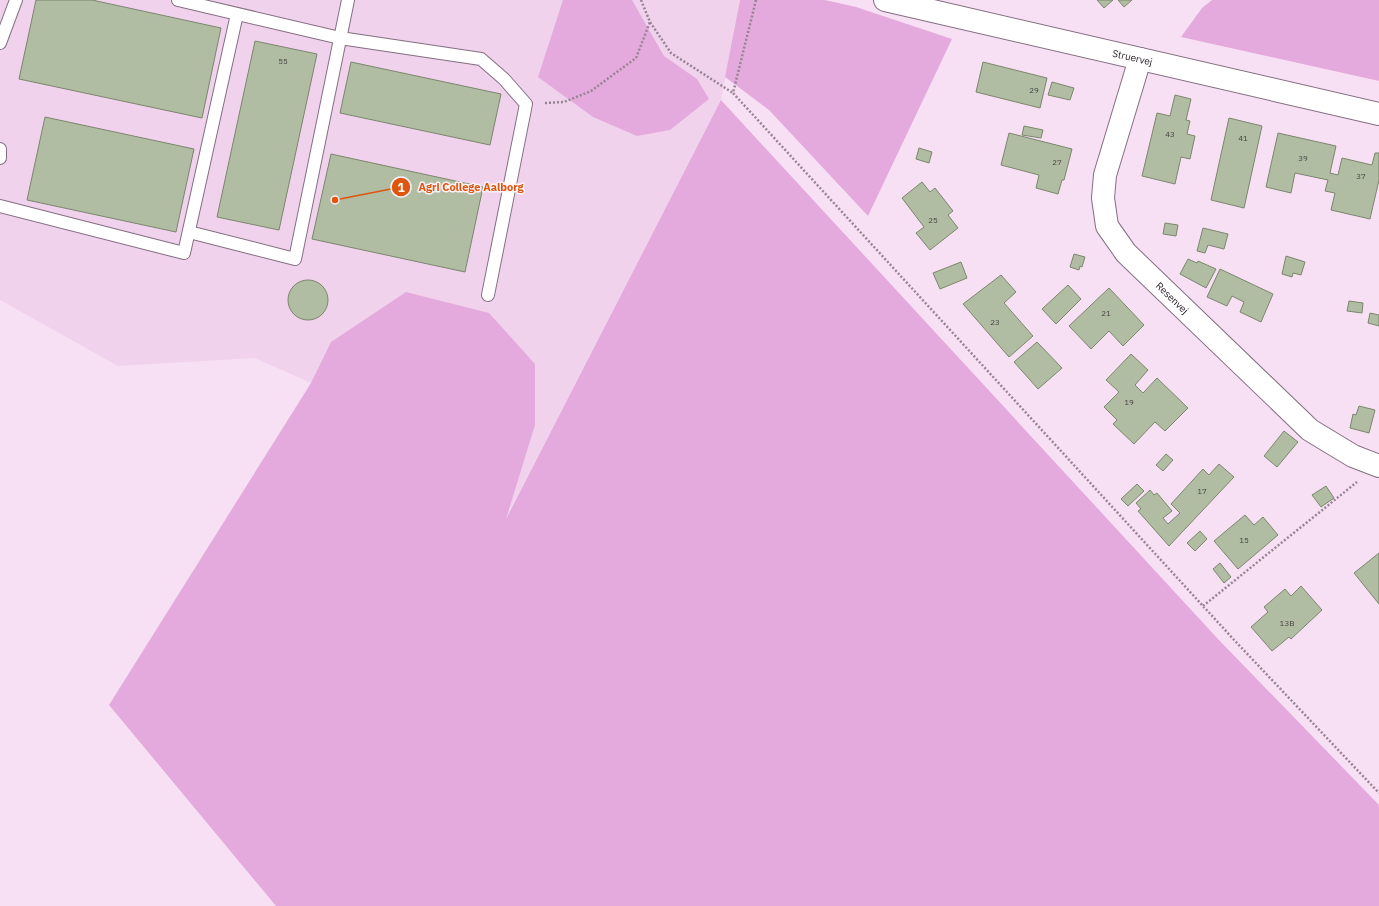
<svg xmlns="http://www.w3.org/2000/svg" width="1379" height="906" font-family="'IBM Plex Sans',sans-serif">
<style>
.built{fill:#f0d2ec}
.green{fill:#e5aadd}
.building{fill:#b1bda3;stroke:#7b866d}
.lines{fill:none;stroke-linecap:round;stroke-linejoin:round}
.lane-casing{stroke:#846f81;stroke-width:14}
.street-casing{stroke:#846f81;stroke-width:24}
.path{stroke:#958492;stroke-width:2.5;stroke-dasharray:2 2;stroke-linecap:butt}
.lane{stroke:#fff;stroke-width:12}
.street{stroke:#fff;stroke-width:22}
.labels{text-anchor:middle;dominant-baseline:central;stroke-width:3;stroke-linejoin:round;paint-order:stroke}
.number-label{font-size:8px;fill:#454241}
.street-label{font-size:10px;fill:#211920;stroke:#fcf2fa}
.leader{fill:none;stroke:#de560d;stroke-width:1.5}
.callout-dot{fill:#de560d;stroke:#fcf2fa;stroke-width:1.5}
.mark-label{font-size:12px;text-anchor:middle;font-weight:bold;fill:#fff}
.callout-label{font-size:11px;text-anchor:middle;font-weight:bold;fill:#de560d;stroke:#fcf2fa;stroke-width:3;stroke-linejoin:round;paint-order:stroke}
</style>
<rect width="100%" height="100%" fill="#f8e0f4"/>
<!-- built -->
<path class="built" d="M0,0H740L721,100L504,522L311,383L255,358L118,366L0,300Z"/>
<!-- green -->
<path class="green" d="M563,0H632L664,56L697,79L709,99L670,130L637,136L593,117L538,77Z
M740,0H825L856,7L952,39L868,216L769,110L725,77Z
M1212,0H1379V81L1181,37L1202,8Z
M721,100L1218,639L1379,805V906H276L109,705L311,383L331,342L406,292L489,313L535,364V425L506,519Z"/>
<!-- building -->
<path class="building" d="M36,0H92L221,28L202,118L19,79Z
M1097,0H1113L1104,8Z
M1118,0H1132L1124,7Z
M255,41L317,54L279,230L217,217Z
M351,62L501,94L490,145L340,113Z
M983,62L1047,78L1040,108L976,92Z
M1052,82L1074,88L1070,100L1048,95Z
M1175,95L1191,99L1186,120L1190,121L1187,134L1195,136L1190,159L1181,157L1175,184L1142,176L1157,113L1170,116Z
M45,117L194,149L176,232L27,200Z
M1229,118L1262,126L1244,208L1211,200Z
M1024,126L1043,130L1041,138L1022,135Z
M1009,133L1072,149L1064,180H1062L1058,194L1036,188L1039,175L1001,165Z
M1278,133L1336,146L1330,173L1338,175L1342,158L1372,165L1375,153H1379V180L1370,219L1331,210L1335,193L1325,191L1328,180L1295,173L1291,193L1266,187Z
M919,148L932,152L929,163L916,159Z
M331,154L483,187L465,272L312,239Z
M922,182L930,192L935,188L953,211L948,215L958,228L930,250L916,233L924,227L902,198Z
M1165,223L1178,225L1176,236L1163,234Z
M1203,228L1228,234L1224,249L1208,245L1205,253L1197,251Z
M1074,254L1085,257L1082,267L1080,266L1079,270L1070,267Z
M1286,256L1305,262L1301,275L1293,273L1292,277L1282,274Z
M1188,259L1197,263L1198,261L1216,269L1206,288L1180,274Z
M961,262L967,278L940,289L933,273Z
M1220,269L1273,294L1261,322L1240,312L1244,302L1232,296L1227,306L1207,297Z
M1001,275L1016,292L1004,303L1033,336L1009,357L963,304Z
M288 300a20 20 0 1 1 40 0a20 20 0 1 1-40 0Z
M1068,285L1081,299L1056,324L1042,309Z
M1109,288L1144,325L1123,346L1109,331L1091,349L1069,326Z
M1349,301L1363,303L1362,313L1347,311Z
M1370,313L1379,315V326L1368,323Z
M1037,342L1062,368L1038,389L1014,362Z
M1131,354L1148,370L1135,385L1143,393L1157,378L1188,408L1165,431L1155,422L1134,444L1113,424L1117,420L1104,407L1119,392L1106,380Z
M1359,406L1375,410L1369,433L1350,428L1353,414L1356,415Z
M1284,431L1298,442L1277,467L1264,456Z
M1166,454L1173,460L1163,471L1156,465Z
M1219,464L1234,477L1169,546L1138,511L1141,509L1136,503L1150,490L1154,495L1157,493L1172,511L1163,518L1168,524L1180,513L1171,504L1203,469L1209,475Z
M1137,484L1144,491L1128,506L1121,499Z
M1326,486L1334,498L1321,507L1312,495Z
M1245,515L1254,525L1263,517L1278,535L1238,569L1214,541Z
M1200,531L1207,539L1195,551L1187,543Z
M1379,553V604L1354,573Z
M1220,563L1231,577L1224,583L1213,569Z
M1301,586L1322,610L1291,639L1289,637L1272,651L1251,627L1268,612L1264,607L1285,589L1291,596Z"/>
<g class="lines">
<defs>
<path id="lane" d="M178,0L340,38L481,59L504,79L526,104L488,295
M0,43L16,0
M0,149V158
M0,206L184,253L237,14
M189,232L295,259L348,0"/>
<g id="street">
<path id="s1" d="M885,0L1379,114"/>
<path id="s2" d="M1140,59L1105,175L1103,198L1107,226L1126,253L1310,430L1353,456L1379,466"/>
</g>
</defs>
<!-- lane casing -->
<use href="#lane" class="lane-casing"/>
<!-- street casing -->
<use href="#street" class="street-casing"/>
<!-- path -->
<path class="path" d="M641,0L650,22L671,53L733,93
M756,0L733,93L1236,642L1379,793
M545,103L564,102L591,91L636,58L650,22
M1203,606L1357,482"/>
<!-- lane -->
<use href="#lane" class="lane"/>
<!-- street -->
<use href="#street" class="street"/>
</g>
<g class="labels">
<!-- number labels -->
<g class="number-label">
<text x="283" y="61">55</text>
<text x="1034" y="90">29</text>
<text x="1170" y="134">43</text>
<text x="1243" y="138">41</text>
<text x="1303" y="158">39</text>
<text x="1057" y="162">27</text>
<text x="1361" y="176">37</text>
<text x="933" y="220">25</text>
<text x="1106" y="313">21</text>
<text x="995" y="322">23</text>
<text x="1129" y="402">19</text>
<text x="1202" y="491">17</text>
<text x="1244" y="540">15</text>
<text x="1287" y="623">13B</text>
</g>
<!-- street labels -->
<g class="street-label">
<text stroke="none"><textPath href="#s1" startOffset="254">Struervej</textPath></text>
<text stroke="none"><textPath href="#s2" startOffset="270">Resenvej</textPath></text>
</g>
</g>
<!-- callouts -->
<path class="leader" d="M335 200L401 187"/>
<g class="callout-dot">
<circle cx="335" cy="200" r="4"/>
<circle cx="401" cy="187" r="10"/>
</g>
<g class="mark-label">
<text x="401" y="192">1</text>
</g>
<g class="callout-label">
<text x="471" y="191">Agri College Aalborg</text>
</g>
</svg>
